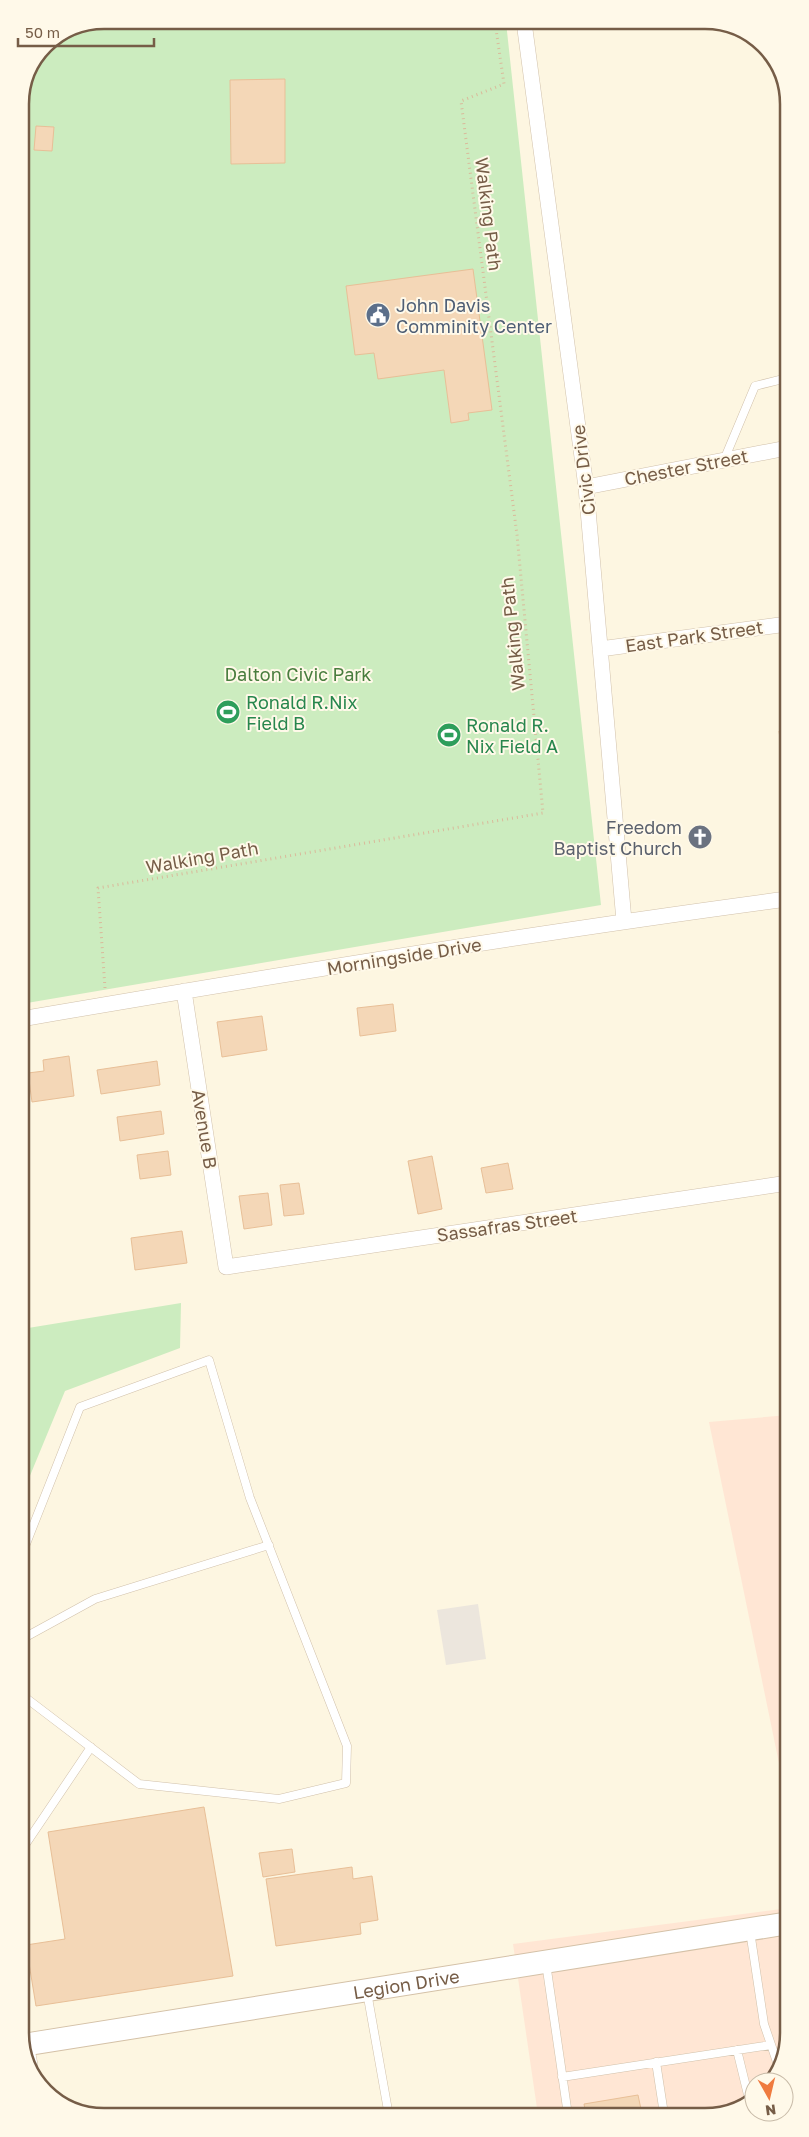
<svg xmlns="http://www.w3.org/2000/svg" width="809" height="2137" font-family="'Golos Text',sans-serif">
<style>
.commercial{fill:#ffe6d4}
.industrial{fill:#ece6dd}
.green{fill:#ccecbf}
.building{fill:#f4d7b7;stroke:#e8bf97}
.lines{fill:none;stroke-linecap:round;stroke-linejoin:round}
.lane-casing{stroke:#d1c1ab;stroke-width:9}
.street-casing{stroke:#d1c1ab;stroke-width:16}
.secondary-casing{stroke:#d4c1a7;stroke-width:24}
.path{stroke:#d9ba9b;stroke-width:3;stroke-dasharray:1 4;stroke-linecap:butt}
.lane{stroke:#fff;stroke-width:8}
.street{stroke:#fff;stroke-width:15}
.secondary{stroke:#fff;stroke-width:22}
.labels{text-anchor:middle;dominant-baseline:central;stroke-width:4;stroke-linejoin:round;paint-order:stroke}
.street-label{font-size:18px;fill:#765d47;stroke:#fff9e9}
.service-label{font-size:18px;fill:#4e5e75;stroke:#fff9e9;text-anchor:start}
.park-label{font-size:18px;fill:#497d3e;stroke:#fff9e9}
.leisure-label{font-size:18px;fill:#27864d;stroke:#fff9e9;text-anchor:start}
.worship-label{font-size:18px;fill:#5b616d;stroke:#fff9e9;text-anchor:end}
.rim{fill:none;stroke:#765d47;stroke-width:2.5}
</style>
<rect width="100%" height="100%" fill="#fdf6e1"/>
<!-- commercial -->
<path class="commercial" d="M788,1415L789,1812L709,1422Z
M789,1908V2033L772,2082H754V2096L727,2114L538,2115L513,1944Z"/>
<!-- industrial -->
<path class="industrial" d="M478,1604L486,1659L446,1665L437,1610Z"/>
<!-- green -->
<path class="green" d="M506,22L601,905L21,1004L20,99L45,44L72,26Z
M181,1303L180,1348L65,1391L22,1495V1329Z"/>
<!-- building -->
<path class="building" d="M285,79V163L231,164L230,80Z
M36,126L54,127L52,151L34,150Z
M473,269L492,410L468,413L469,420L451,423L444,370L378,379L374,353L355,355L346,286Z
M787,730V777H785L779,731Z
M393,1004L396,1031L360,1036L357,1008Z
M262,1016L267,1050L222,1057L217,1022Z
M69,1056L74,1096L32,1102L28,1073L44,1071L43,1060Z
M157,1061L160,1085L101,1094L97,1070Z
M161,1111L164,1134L120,1141L117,1117Z
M168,1151L171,1175L140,1179L137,1155Z
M432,1156L442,1209L418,1214L408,1161Z
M508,1163L513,1189L486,1193L481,1168Z
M299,1183L304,1214L284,1216L280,1185Z
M268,1193L272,1225L244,1229L239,1196Z
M182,1231L187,1263L135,1270L131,1238Z
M204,1807L233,1976L36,2006L26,1945L65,1939L48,1832Z
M23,1814L27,1836H23Z
M292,1849L295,1872L263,1877L259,1853Z
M352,1867L353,1879L372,1876L378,1920L360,1923L361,1934L276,1946L266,1879Z
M638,2095L642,2114L586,2115L584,2104Z"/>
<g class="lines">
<defs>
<path id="lane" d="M724,460L755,386L787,378
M22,1554L80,1407L209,1360L250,1498L347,1746L346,1783L279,1799L139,1784L22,1695
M22,1639L95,1599L269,1545
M23,1848L91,1747
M750,1931L764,2024L778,2065
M546,1963L568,2115
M367,1992L389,2116
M23,2021L26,2042
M737,2050L749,2099
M656,2062L664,2114
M562,2077L771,2045"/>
<path id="street" d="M524,22L586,487L624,921
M586,487L787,448
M600,649L787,624
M184,991L226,1267L788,1183
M21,1019C276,975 531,933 787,899
M26,2044L30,2065"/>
<g id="secondary">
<path id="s1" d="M23,2045L789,1923"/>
</g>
</defs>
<!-- lane casing -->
<use href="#lane" class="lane-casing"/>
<!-- street casing -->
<use href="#street" class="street-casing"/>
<!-- secondary casing -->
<use href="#secondary" class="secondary-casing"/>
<!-- path -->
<path class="path" d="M105,988L98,888L543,813L517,535L461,101L504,84L495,22"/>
<!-- lane -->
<use href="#lane" class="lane"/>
<!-- street -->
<use href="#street" class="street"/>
<!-- secondary -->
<use href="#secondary" class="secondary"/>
</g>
<!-- icons -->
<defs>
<symbol id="civic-disc" viewBox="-11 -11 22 22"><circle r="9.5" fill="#5c6f8a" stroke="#fff9e9"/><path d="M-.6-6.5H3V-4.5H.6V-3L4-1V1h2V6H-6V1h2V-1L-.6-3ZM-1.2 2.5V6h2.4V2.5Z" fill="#fff"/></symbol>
<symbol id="stadium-disc" viewBox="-11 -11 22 22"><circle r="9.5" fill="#2e9e5b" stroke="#fff9e9"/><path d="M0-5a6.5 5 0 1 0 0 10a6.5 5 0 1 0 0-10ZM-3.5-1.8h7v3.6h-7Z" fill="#fff"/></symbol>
<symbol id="church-disc" viewBox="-11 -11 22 22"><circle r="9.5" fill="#6b7280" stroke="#fff9e9"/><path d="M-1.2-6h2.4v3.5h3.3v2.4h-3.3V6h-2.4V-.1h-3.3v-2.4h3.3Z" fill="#fff"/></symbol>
</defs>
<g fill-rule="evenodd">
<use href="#civic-disc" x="364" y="301" width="28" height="28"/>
<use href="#stadium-disc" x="214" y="698" width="28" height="28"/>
<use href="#stadium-disc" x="435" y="721" width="28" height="28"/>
<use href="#church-disc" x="686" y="823" width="28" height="28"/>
</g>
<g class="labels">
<!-- street labels -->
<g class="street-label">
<text transform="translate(489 214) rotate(83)">Walking Path</text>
<text transform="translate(686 467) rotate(-11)">Chester Street</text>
<text transform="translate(583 470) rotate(-97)">Civic Drive</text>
<text transform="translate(512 634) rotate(-96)">Walking Path</text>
<text transform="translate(694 636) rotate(-8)">East Park Street</text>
<text transform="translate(202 857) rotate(-10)">Walking Path</text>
<text transform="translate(404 956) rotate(-9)">Morningside Drive</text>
<text transform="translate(205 1129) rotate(81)">Avenue B</text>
<text transform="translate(507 1225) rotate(-8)">Sassafras Street</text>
<text stroke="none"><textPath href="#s1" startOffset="388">Legion Drive</textPath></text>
</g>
<!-- service labels -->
<g class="service-label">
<text x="396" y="305">John Davis<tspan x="396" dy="21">Comminity Center</tspan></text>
</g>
<!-- park labels -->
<g class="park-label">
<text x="298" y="674">Dalton Civic Park</text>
</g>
<!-- leisure labels -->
<g class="leisure-label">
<text x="246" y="702">Ronald R.Nix<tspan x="246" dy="21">Field B</tspan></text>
<text x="466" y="725">Ronald R.<tspan x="466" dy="21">Nix Field A</tspan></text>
</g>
<!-- worship labels -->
<g class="worship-label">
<text x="682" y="827">Freedom<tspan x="682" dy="21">Baptist Church</tspan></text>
</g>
</g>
<!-- crop -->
<path d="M0 0H809V2137H0ZM104 29H705A75 75 0 0 1 780 104V2033A75 75 0 0 1 705 2108H104A75 75 0 0 1 29 2033V104A75 75 0 0 1 104 29Z" fill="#fff9e9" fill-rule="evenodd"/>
<path class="rim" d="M104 29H705A75 75 0 0 1 780 104V2033A75 75 0 0 1 705 2108H104A75 75 0 0 1 29 2033V104A75 75 0 0 1 104 29Z"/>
<!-- north arrow -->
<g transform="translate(769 2097) rotate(172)"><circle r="24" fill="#fff9e9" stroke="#c8bba8"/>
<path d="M0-4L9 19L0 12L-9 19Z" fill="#ef7b3f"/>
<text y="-8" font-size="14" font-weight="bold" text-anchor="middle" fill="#765d47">N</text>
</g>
<!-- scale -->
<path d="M18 38v8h136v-8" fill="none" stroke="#765d47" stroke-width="2.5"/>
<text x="25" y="38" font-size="15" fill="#765d47" stroke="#fff9e9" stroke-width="4" paint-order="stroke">50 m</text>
</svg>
